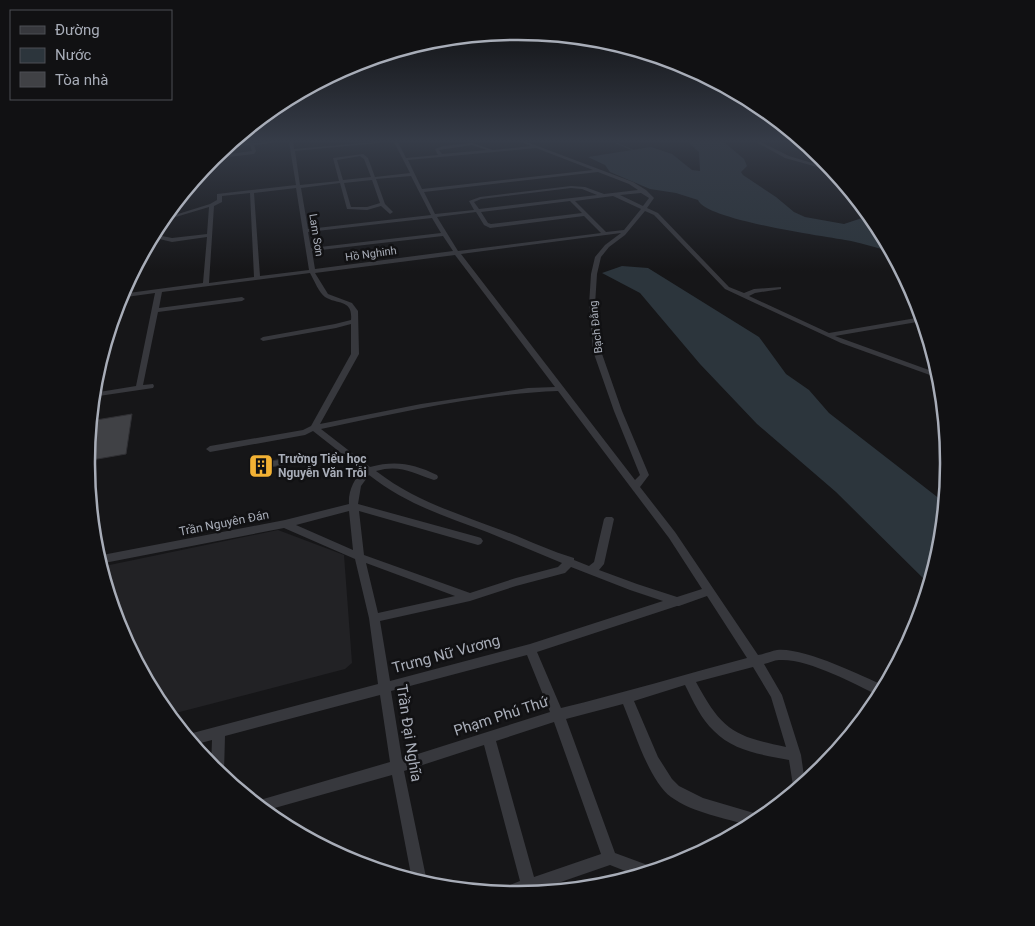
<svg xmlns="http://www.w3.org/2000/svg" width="1035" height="926" font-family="Roboto,sans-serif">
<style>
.built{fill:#222225}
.water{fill:#2c353c}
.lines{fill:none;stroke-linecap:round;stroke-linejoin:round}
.stream{stroke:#2c353c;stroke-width:1}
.building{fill:#404145;stroke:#303034}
.minor{fill:#37383d;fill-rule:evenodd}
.labels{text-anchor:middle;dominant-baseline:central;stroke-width:5;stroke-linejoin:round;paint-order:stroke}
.far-street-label{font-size:11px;fill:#a8adb8;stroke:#111113}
.poi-label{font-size:12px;font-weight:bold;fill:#a8adb8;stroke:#111113;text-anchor:start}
.street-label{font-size:12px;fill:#a8adb8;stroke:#111113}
.near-street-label{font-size:15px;fill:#a8adb8;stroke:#111113}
.rim{fill:none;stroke:#a8adb8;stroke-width:2.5}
</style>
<rect width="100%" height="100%" fill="#161618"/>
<!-- built -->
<path class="built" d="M278,530L344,555L352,663L345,669L168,715L158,703L119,628L100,567Z"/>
<!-- water -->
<path class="water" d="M688,142H724L744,159L747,166L741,172L743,175L776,197L794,212L805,217L844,224L865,217L873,219L892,252C878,248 865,244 851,241C828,237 705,220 698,200L676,193L650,189L610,172L605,165L588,157L651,147L672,154L692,170L700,171L699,152Z
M622,266L648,268L759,337L786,374L809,390L829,413L945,503L941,548L930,585L836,492L757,424L700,364L640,293L602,273Z"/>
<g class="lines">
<!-- stream -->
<path class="stream" d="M614,142L635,151
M229,144L258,142"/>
</g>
<!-- building -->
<path class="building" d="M132,414L126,454L86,461L90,421Z
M294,457V463L253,470L254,464Z"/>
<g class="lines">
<!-- minor -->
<path class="minor" d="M265,142H279L254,145L256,151L254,154L211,159L214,156L252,151L250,145L225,147L228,145Z
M289,142H293L294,149L375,142H388L295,151L300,185L339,181L333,158L363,154L368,158L375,177L410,173L394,142H398L406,158L438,155L435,149L443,146L472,143L493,150L531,146L522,142H527L633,182L646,190L654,198L647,208L658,213L729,287L744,293L754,289L781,287V289L755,293L749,296L829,333L922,317L923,321L835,336L940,374L941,379L841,343L725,289L654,215L645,211L625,235L609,247L601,257L597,274L595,305L601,351L622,411L649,475L640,487L675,532L758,655C765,654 771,651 777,650C803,647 860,675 885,686L880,696C854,684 808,658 779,660C774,660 769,663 764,664L782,695L801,755L805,783L794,792L789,760C763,755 733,751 714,731C701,719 693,701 685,685L634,701L658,757L672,779L679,786L703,798L764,816L751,826C725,818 693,813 671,797C649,781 634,730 623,704L566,719L615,853L653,867L655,870L638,876L610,865L529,893L517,895L498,893L500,889L520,881L484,745L404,771L427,882L426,884L412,880L392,775L264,811L253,802L390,762L380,695L225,736L224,772L222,776L211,767L212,740L193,745L185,735L378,684L369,618L355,559L284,528L99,564L97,556L285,520L349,504C348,492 354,477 364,471L313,431L305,435L210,452L206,449L210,446L303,430L311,426L351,354V324L336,328L263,341L260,339L263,337L335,324L351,320C353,299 338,305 325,297C319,293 314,280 310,273L162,292L159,308L242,297L245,299L242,301L158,312L143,385L153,384L154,386L153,388L92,397L93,393L136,386L155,293L119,298L121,294L203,283L207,237L172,242L151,237L152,234L172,238L207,234L209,207L159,222L162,219L210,204L217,200V194L296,185ZM472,145L487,150L442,154L439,150ZM536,148L593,170L422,189L408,160ZM360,156L364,159L371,177L343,180L337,160ZM598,172L629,184L638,190L604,194L585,187L571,186L480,197L469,201L474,210L435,214L424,192ZM411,176L431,215L308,229L301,188L340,183L347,209L367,210L381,206L390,214L393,212L385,204L376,179ZM372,180L380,203L367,207H351L344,183ZM296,188L309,270L260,276L254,193ZM571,188L582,189L597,195L479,209L474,202L481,199ZM250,193L254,277L209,283L214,206L222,202V196ZM641,193L649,198L643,206L620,195ZM613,196L641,209L624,230L606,232L575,201ZM570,201L582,213L491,224L488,223L481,212ZM476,212L484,225L490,228L584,216L601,233L458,251L437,217ZM432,218L441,233L311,248L308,232ZM621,233L605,245L595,257L591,274L589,305L593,351L614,411L640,475L635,480L461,254ZM443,236L453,251L315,269L312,251ZM455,255L555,387L528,388L421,404L320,424L359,354L358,311L352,303L328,294L315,273ZM558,391L669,538L702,589L677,597L637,584L599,570L604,564L614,519L612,517H606L604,519L594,562L589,566L574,560V558C549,551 526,539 501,530C456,513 415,501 376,471C400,464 412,473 434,480L437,479L438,477L437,475C414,464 396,460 370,467L321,429C399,413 479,394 558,391ZM369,475C406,504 444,516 487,532C512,542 537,553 562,563L558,567L516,578L470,593L364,555L359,511L478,545L481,544L483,541L481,538L478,537L358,504L361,486ZM349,511L353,550L296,525ZM366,563L455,596L378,613ZM571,567L630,590L663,601L530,644L390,681L380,621L470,601L516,586L565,573ZM707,596L747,658C685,674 624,693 561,708L537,652L677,606H679ZM527,655L550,712L402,759L391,691ZM753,667L771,697L786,747C733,736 722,730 696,682ZM554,722L601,854L534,877L496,741Z
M756,142H761L789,156L832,169L835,172L785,158Z
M796,142H801L812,149Z
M904,285L912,289L915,295L902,288L901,287Z"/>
</g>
<!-- sky -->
<linearGradient id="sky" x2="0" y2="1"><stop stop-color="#0c0c0d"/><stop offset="0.52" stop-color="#363c48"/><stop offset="1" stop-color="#363c48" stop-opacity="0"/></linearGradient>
<rect width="1035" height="271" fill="url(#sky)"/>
<!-- icons -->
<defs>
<symbol id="building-square" viewBox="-11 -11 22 22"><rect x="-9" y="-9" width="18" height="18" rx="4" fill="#f2b134" stroke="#111113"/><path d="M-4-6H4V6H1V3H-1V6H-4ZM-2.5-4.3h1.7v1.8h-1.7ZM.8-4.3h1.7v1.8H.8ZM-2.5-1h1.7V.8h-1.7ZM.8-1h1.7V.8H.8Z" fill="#111"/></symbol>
</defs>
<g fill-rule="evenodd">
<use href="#building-square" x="247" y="452" width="28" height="28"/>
</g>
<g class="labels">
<!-- far-street labels -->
<g class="far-street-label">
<text transform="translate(316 235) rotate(81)">Lam Sơn</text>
<text transform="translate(371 254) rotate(-8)">Hồ Nghinh</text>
<text transform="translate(596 327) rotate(-96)">Bạch Đằng</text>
</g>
<!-- poi labels -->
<g class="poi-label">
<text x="278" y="459">Trường Tiểu học<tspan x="278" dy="14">Nguyễn Văn Trỗi</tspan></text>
</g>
<!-- street labels -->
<g class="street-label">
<text transform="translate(224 523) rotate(-11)">Trần Nguyên Đán</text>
</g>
<!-- near-street labels -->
<g class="near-street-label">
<text transform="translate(446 654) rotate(-15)">Trưng Nữ Vương</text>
<text transform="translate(501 716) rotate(-18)">Phạm Phú Thứ</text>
<text transform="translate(409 733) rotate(81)">Trần Đại Nghĩa</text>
</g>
</g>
<!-- crop -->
<path d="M0 0H1035V926H0ZM517 40H518A422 422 0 0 1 940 462V464A422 422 0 0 1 518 886H517A422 422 0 0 1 95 464V462A422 422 0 0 1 517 40Z" fill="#111113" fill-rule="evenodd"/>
<path class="rim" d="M517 40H518A422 422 0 0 1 940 462V464A422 422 0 0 1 518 886H517A422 422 0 0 1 95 464V462A422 422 0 0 1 517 40Z"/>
<!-- legend -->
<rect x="10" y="10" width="162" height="90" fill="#111113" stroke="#4d4f55"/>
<rect x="20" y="26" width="25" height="8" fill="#37383d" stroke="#4d4f55"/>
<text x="55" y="35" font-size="15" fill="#a8adb8">Đường</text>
<rect x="20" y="48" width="25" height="15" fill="#2c353c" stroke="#4d4f55"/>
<text x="55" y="60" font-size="15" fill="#a8adb8">Nước</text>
<rect x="20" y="72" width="25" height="15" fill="#404145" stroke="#4d4f55"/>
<text x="55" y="85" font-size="15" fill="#a8adb8">Tòa nhà</text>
</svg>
